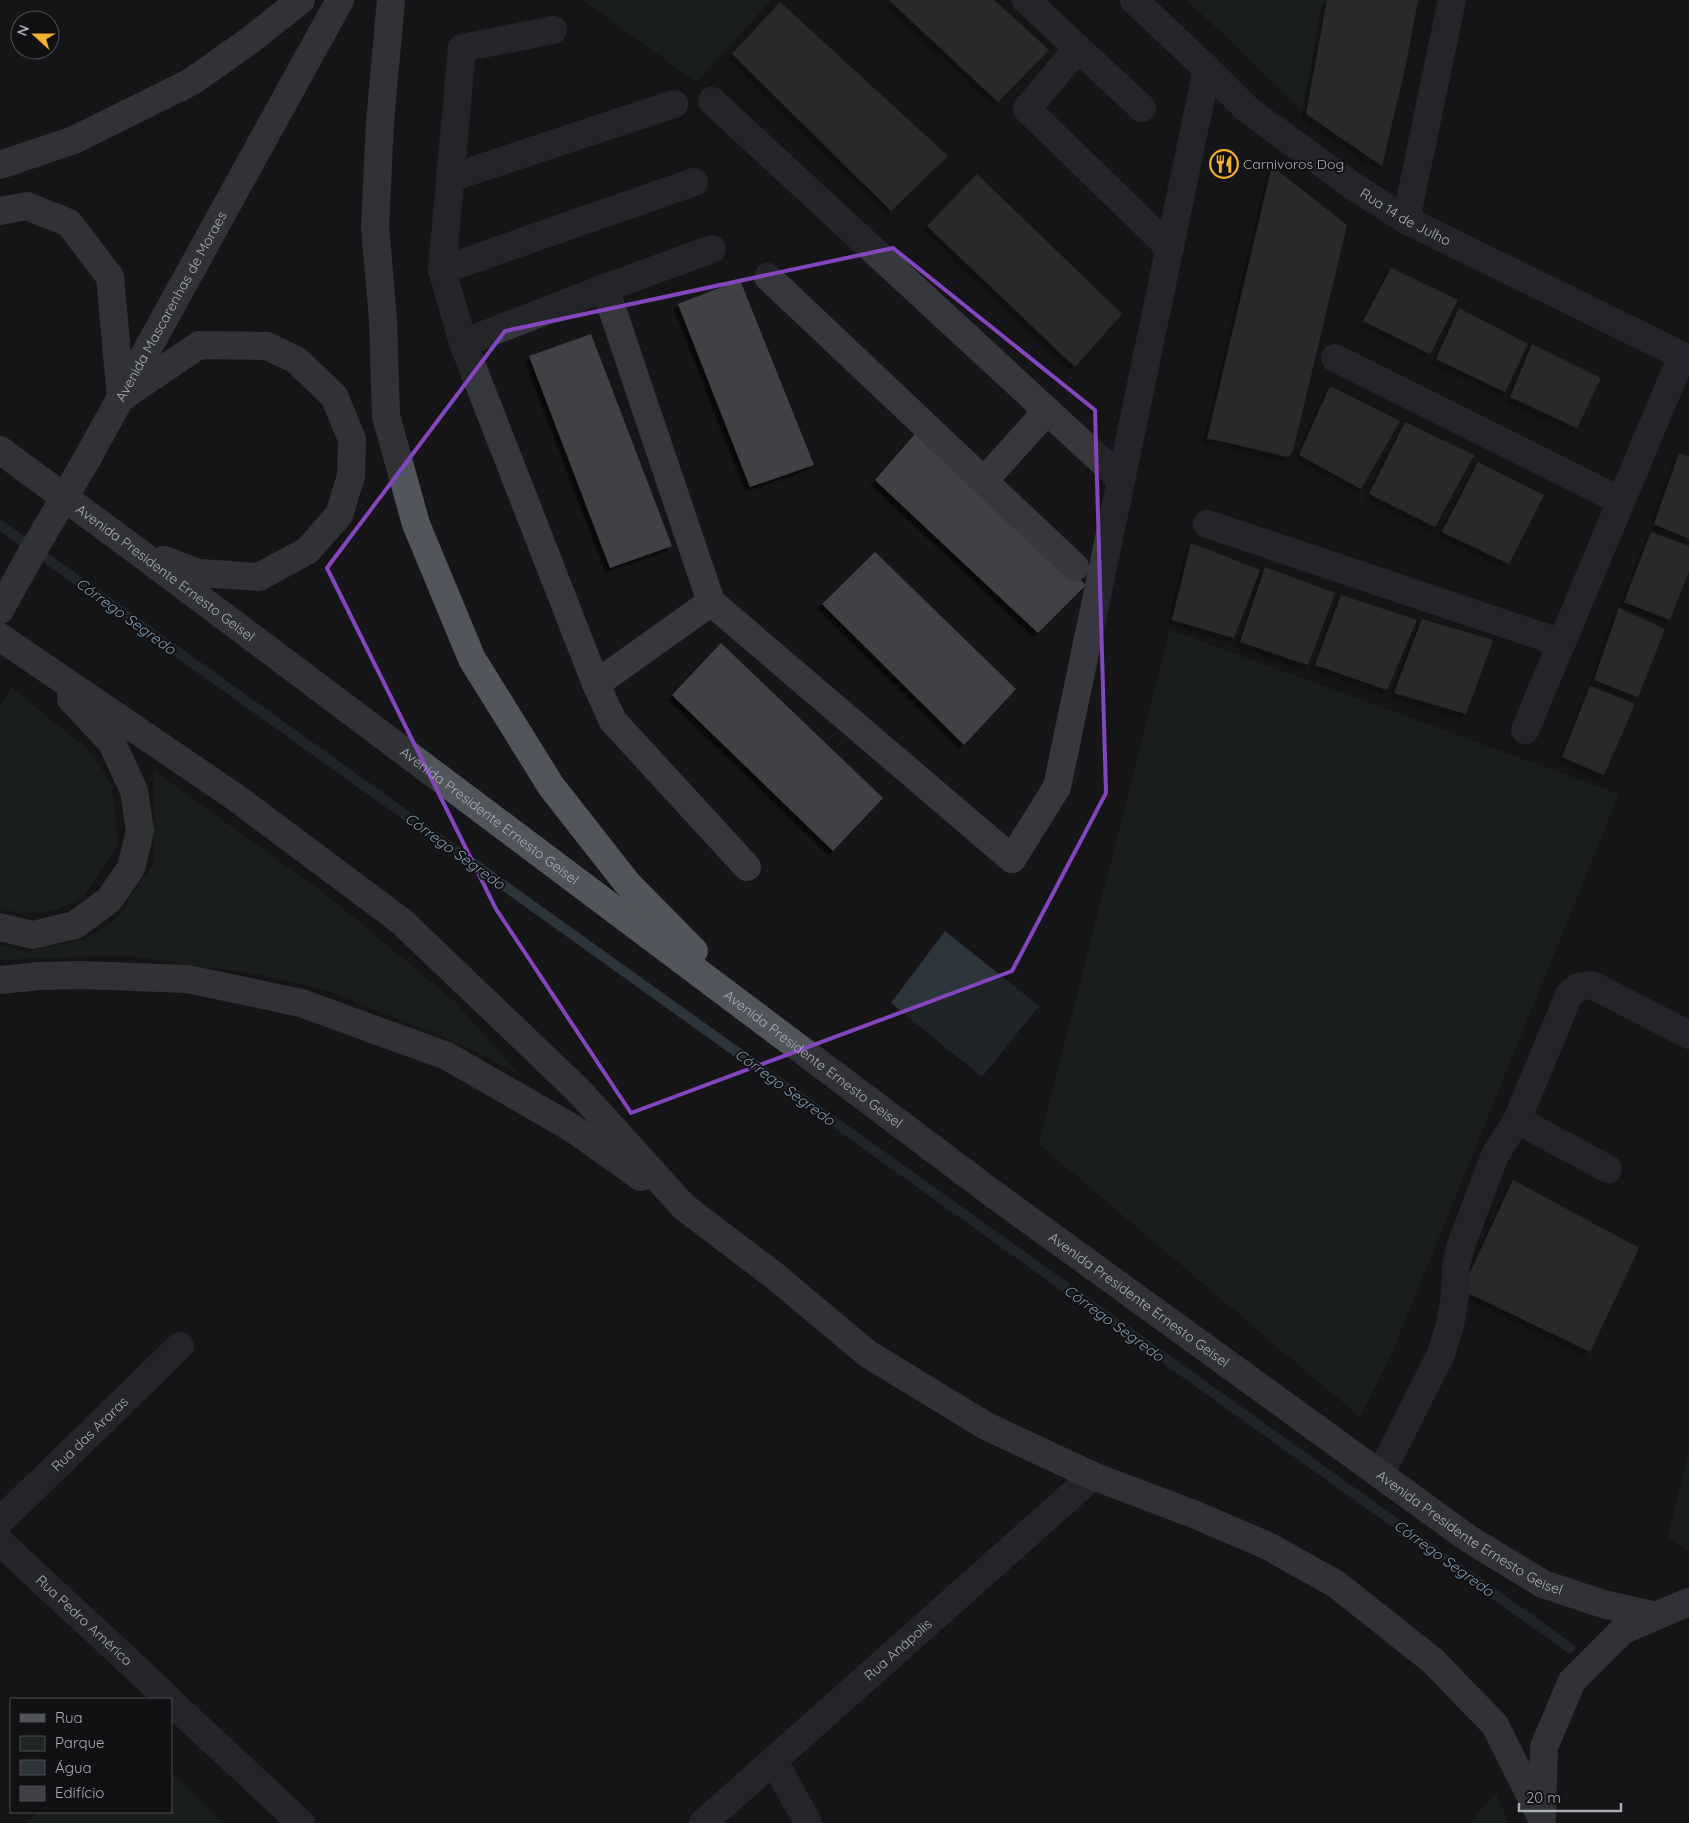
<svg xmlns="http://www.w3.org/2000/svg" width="1689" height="1823" font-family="Quicksand,sans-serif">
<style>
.green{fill:#1e261f}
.water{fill:#2c353c}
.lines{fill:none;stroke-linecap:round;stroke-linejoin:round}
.stream{stroke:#2c353c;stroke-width:10}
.building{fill:#404145;filter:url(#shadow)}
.minor{stroke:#37383d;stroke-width:28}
.major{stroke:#53555c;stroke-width:28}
.major-bridge{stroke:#53555c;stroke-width:28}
.marked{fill:none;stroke:#8446be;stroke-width:4;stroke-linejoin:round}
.labels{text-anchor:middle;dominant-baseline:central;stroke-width:4;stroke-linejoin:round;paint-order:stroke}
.poi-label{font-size:14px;fill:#a8adb8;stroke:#111113;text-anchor:start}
.street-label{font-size:14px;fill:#a8adb8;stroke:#111113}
.water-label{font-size:15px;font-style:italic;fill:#7f9bb3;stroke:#111113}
</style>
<defs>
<filter id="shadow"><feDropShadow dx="-4.5" dy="4.5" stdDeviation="1" flood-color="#0009"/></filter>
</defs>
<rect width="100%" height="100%" fill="#161618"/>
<!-- green -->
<path class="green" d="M583,0H771L696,82Z
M1187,0H1327L1306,114Z
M1170,630L1619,794L1394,1348L1360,1417L1039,1144Z
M11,687L91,752L112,786L118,844L83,898L54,911L18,913L0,908V707Z
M153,770L325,894L455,1002L520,1075L465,1046L323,989L257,974L122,955L0,960V944L24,952L86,939L113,922L154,863Z
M1689,1450V1551L1668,1537Z
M171,1772L222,1823H27L38,1812H171Z
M1496,1793L1508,1823H1470Z"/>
<!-- water -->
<path class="water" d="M945,931L1039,1006L982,1077L891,1003Z"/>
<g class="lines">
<!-- stream -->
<path class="stream" d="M0,525L1570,1648"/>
</g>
<!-- building -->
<path class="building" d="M889,0H994L1049,50L998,102Z
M1327,0H1418L1406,64L1382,166L1306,114Z
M780,2L948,156L891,211L732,54Z
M1272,166L1347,225L1293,451L1288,457L1216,440L1207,439Z
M977,174L1122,314L1075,367L927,226Z
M1391,268L1458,300L1430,354L1363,321Z
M740,280L814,465L750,487L678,304Z
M1459,308L1528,344L1505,392L1436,359Z
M591,334L672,546L610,568L529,356Z
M1532,344L1601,378L1577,428L1510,397Z
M1330,386L1400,421L1361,489L1299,455Z
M1405,422L1474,455L1435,527L1369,494Z
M920,428L1086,585L1038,633L875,480Z
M1679,453L1689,457V539L1654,524Z
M1478,462L1544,495L1509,564L1442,532Z
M1651,532L1689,546V571L1670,620L1624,602Z
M1191,543L1260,570L1234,638L1172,620Z
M875,552L1016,689L964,745L822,604Z
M1265,567L1335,593L1308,665L1240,642Z
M1341,595L1417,620L1387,690L1315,665Z
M1619,608L1665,629L1638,697L1594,680Z
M1422,619L1493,640L1466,714L1394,693Z
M721,643L883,798L833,851L672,695Z
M1590,686L1635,704L1604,775L1562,757Z
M1513,1180L1639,1248L1590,1352L1462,1290Z"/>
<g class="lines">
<!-- minor -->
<g class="minor">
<path d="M1026,0L1142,108"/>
<path id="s1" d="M1134,0L1207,69L1248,110L1353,186L1406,220L1689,359"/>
<path d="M553,30L462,48L442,270L463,343L596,684L613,721L747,867"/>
<path d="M1078,48L1027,109L1170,248"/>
<path d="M712,101L1121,479"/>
<path d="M450,178L674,104"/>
<path d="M1406,220L1452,0"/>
<path d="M442,270L694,182"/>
<path d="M768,277L1075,567"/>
<path d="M605,288L711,602L1012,859L1057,787L1207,69"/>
<path d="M463,343L605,288L712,249"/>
<path d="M1335,358L1621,501"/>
<path d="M984,481L1047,411"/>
<path d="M1207,524L1562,643"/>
<path d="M596,684L711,602"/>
<path d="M1525,730L1682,356"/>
<path d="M1517,1120L1569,995L1578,987L1592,985L1689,1035"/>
<path d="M1380,1475L1441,1354L1450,1325L1455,1296L1456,1266L1461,1245L1495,1155L1517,1120L1608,1169"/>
<path id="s2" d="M0,1521L180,1346"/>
<path id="s3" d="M0,1542L169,1699"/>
<path d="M171,1702L301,1823"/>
<path d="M774,1761L808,1823"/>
<path id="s4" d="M703,1823L1093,1476"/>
</g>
<!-- major -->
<g class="major">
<path d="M391,0L380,122L375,227L383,320L386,416L416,524L472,659L551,786L627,883L694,951"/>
<path d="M0,165L74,140L191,82L249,41L301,0"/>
<path d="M0,211L27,206L69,223L110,277L121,398"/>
<path d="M121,398L199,345L267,346L296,360L334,396L352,439L351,476L339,515L307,551L259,577L199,573L164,560"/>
<path id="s5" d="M0,450L133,548L992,1193L1469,1539L1543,1584L1603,1604L1656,1616"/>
<path id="s6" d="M88,457L340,0"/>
<path d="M0,610L30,556"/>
<path d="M0,637L235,797L401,921L578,1090L684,1207L776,1277L868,1354L986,1426L1093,1476L1191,1513L1268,1546L1336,1584L1433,1661L1495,1725L1542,1819"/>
<path d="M0,927L33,935L75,925L109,900L131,868L140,831L134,791L112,743L71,699"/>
<path d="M0,980L40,976L82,975L188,979L301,1003L447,1056L572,1128L641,1177"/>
<path d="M1542,1814L1544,1747L1572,1681L1623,1630L1689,1602"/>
</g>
<!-- major-bridge -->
<path class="major-bridge" d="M30,556L88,457"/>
</g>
<!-- marked area -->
<path d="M0 0H1689V1823H0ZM893,248L1095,410L1106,793L1012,971L631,1113L496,909L327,568L505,331Z" fill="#161618" fill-opacity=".55" fill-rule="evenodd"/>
<path class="marked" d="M893,248L1095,410L1106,793L1012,971L631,1113L496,909L327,568L505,331Z"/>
<!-- icons -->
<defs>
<symbol id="restaurant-ring" viewBox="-11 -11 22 22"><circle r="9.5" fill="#111113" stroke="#f2b134" stroke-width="1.5"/><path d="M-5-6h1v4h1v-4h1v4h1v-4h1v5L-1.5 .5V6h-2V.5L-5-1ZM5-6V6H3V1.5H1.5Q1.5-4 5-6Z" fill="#f2b134"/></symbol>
</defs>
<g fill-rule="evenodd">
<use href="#restaurant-ring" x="1208" y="148" width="32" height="32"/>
</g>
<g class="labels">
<!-- poi labels -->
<g class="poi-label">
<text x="1243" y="164">Carnivoros Dog</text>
</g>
<!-- street labels -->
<g class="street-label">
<text stroke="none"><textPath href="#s1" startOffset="349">Rua 14 de Julho</textPath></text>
<text stroke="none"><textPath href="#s6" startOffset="172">Avenida Mascarenhas de Moraes</textPath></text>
<text stroke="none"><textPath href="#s5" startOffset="206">Avenida Presidente Ernesto Geisel</textPath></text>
<text stroke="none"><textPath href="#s5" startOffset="611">Avenida Presidente Ernesto Geisel</textPath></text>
<text stroke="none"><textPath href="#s5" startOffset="1016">Avenida Presidente Ernesto Geisel</textPath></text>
<text stroke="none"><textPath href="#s5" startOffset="1421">Avenida Presidente Ernesto Geisel</textPath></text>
<text stroke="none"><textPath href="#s2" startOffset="125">Rua das Araras</textPath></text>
<text stroke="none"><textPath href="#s5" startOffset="1826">Avenida Presidente Ernesto Geisel</textPath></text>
<text stroke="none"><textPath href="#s3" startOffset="115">Rua Pedro Américo</textPath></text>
<text stroke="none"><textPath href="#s4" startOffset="261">Rua Anápolis</textPath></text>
</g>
<!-- water labels -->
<g class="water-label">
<text transform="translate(126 616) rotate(36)">Córrego Segredo</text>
<text transform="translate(455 851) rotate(36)">Córrego Segredo</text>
<text transform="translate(785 1087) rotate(36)">Córrego Segredo</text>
<text transform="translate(1114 1323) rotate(36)">Córrego Segredo</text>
<text transform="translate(1444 1558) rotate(36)">Córrego Segredo</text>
</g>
</g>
<!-- legend -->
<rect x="10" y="1698" width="162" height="115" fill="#111113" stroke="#4d4f55"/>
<rect x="20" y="1714" width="25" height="8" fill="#53555c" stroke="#4d4f55"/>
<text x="55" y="1723" font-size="15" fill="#a8adb8">Rua</text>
<rect x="20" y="1736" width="25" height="15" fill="#1e261f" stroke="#4d4f55"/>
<text x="55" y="1748" font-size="15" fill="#a8adb8">Parque</text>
<rect x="20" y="1760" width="25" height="15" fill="#2c353c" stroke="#4d4f55"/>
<text x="55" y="1773" font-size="15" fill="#a8adb8">Água</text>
<rect x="20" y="1786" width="25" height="15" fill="#404145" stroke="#4d4f55"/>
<text x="55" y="1798" font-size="15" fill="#a8adb8">Edifício</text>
<!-- north arrow -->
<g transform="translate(35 35) rotate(291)"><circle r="24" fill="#111113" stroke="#4d4f55"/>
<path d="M0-4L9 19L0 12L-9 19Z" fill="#f2b134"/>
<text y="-8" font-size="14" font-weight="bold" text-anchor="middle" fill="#a8adb8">N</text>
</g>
<!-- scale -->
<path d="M1519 1803v8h102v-8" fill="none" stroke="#a8adb8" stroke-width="2.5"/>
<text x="1526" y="1803" font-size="15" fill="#a8adb8" stroke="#111113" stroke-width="4" paint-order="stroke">20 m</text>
</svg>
